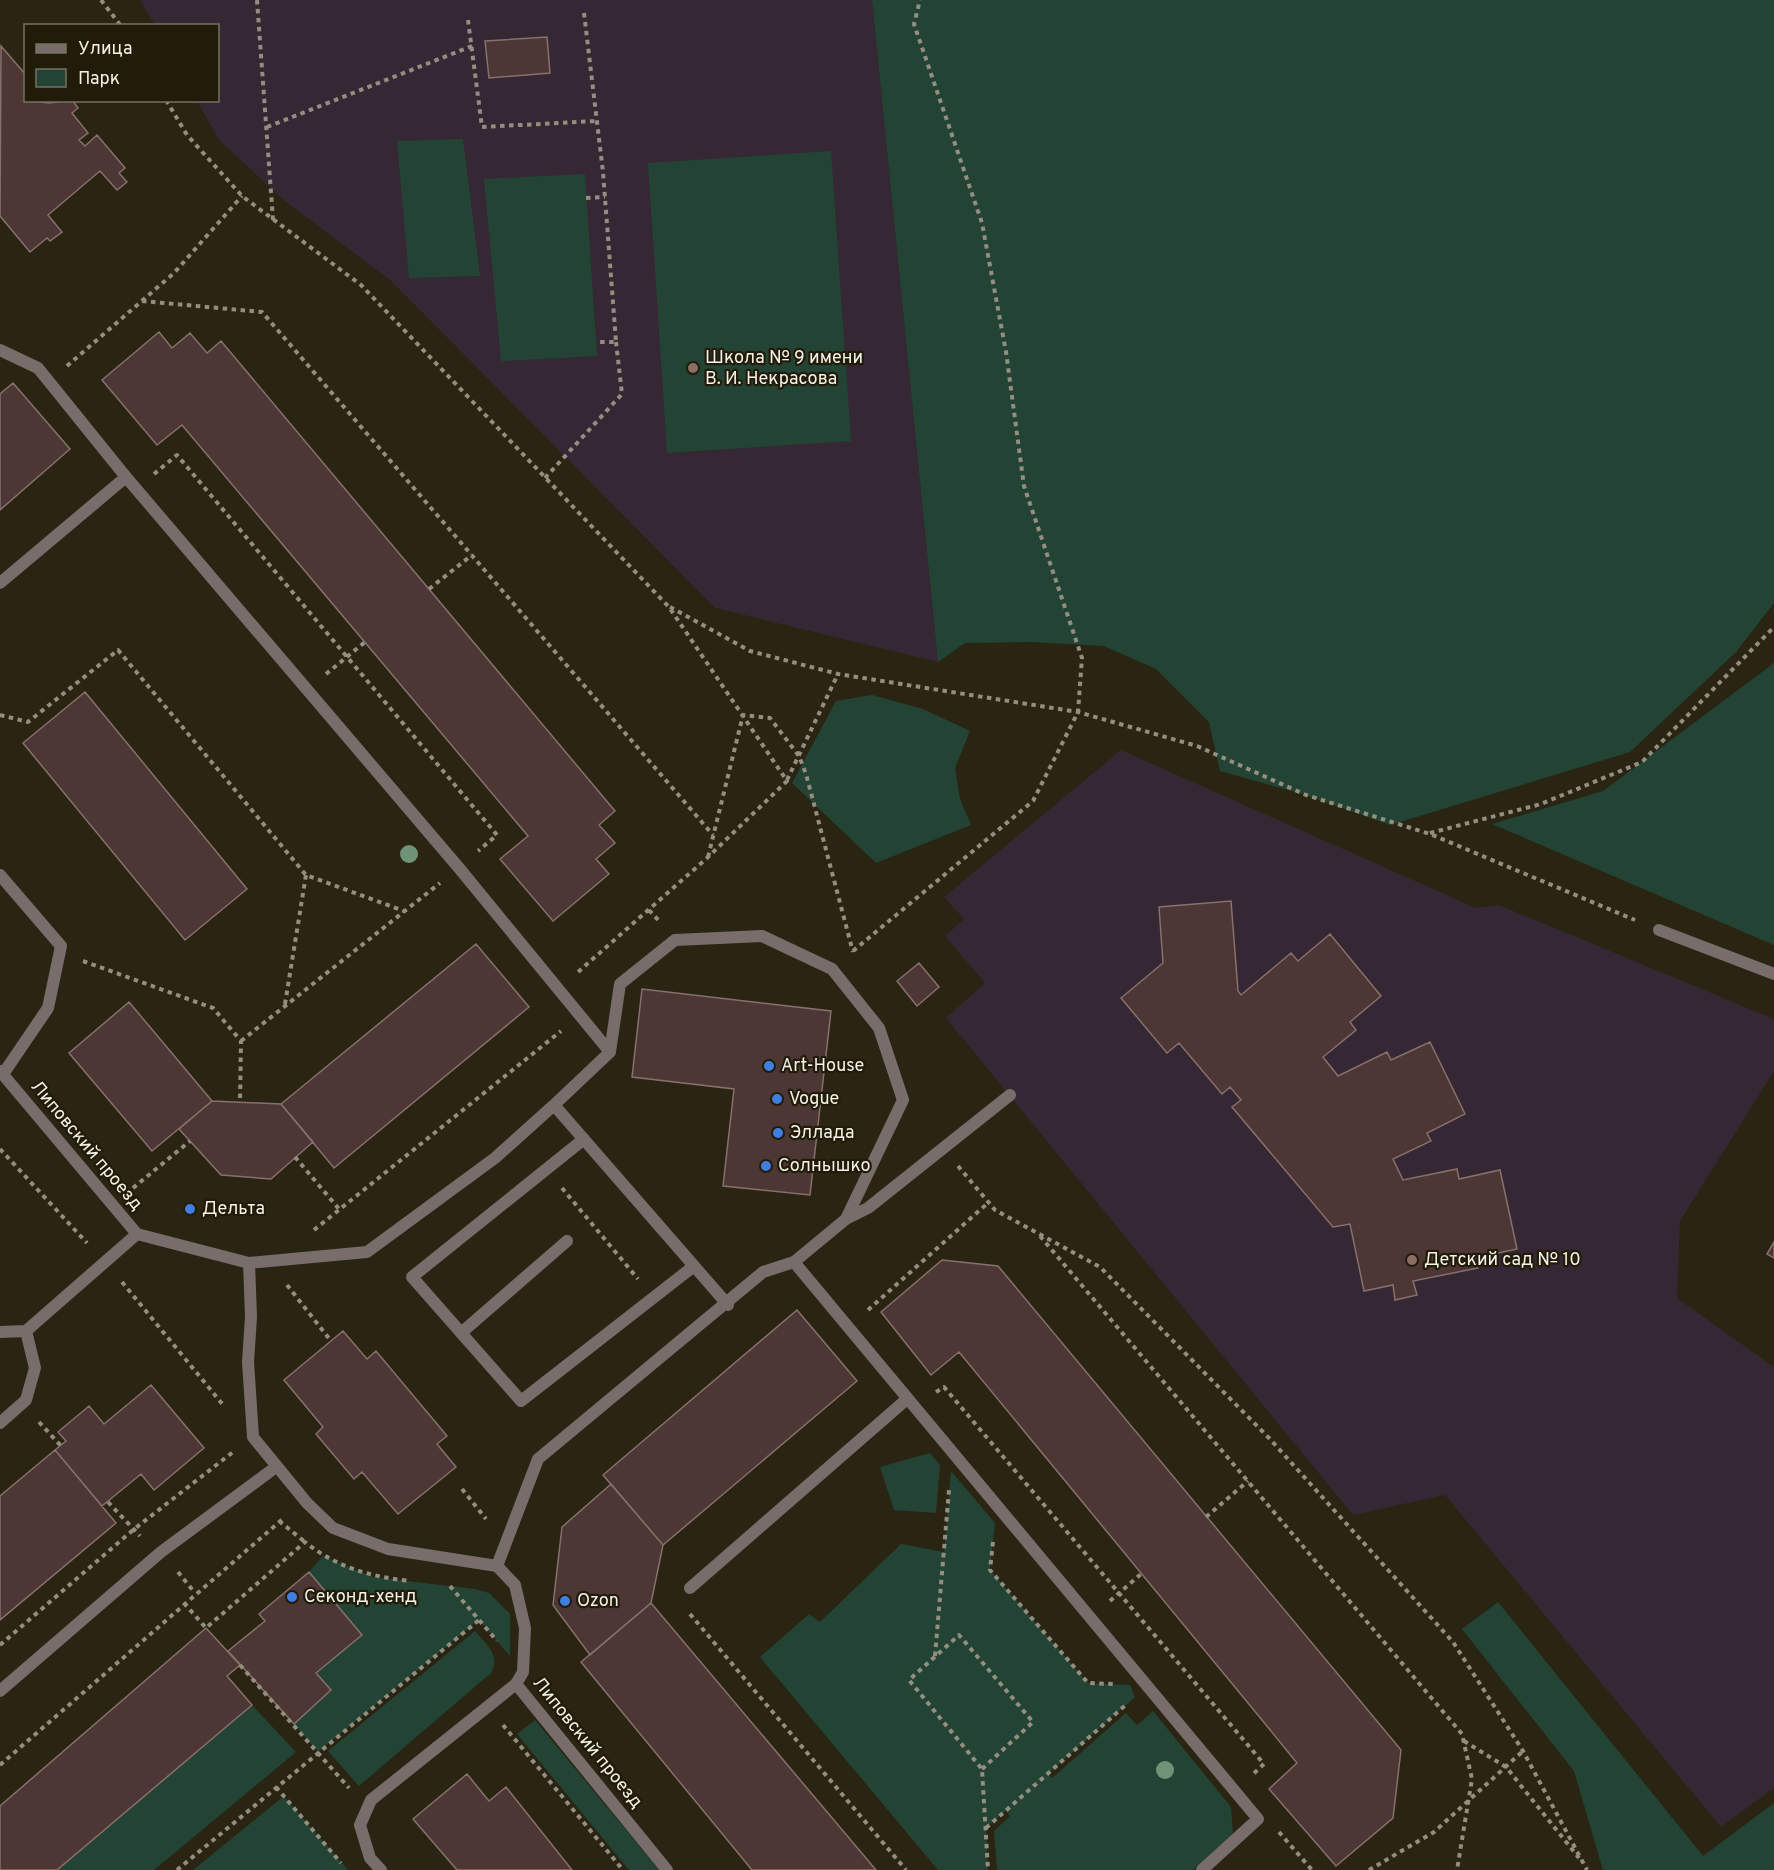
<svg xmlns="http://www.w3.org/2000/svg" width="1774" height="1870" font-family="Overpass,sans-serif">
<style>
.education{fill:#352734}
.green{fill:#234434}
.building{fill:#4c3734;stroke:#88706c;stroke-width:1.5}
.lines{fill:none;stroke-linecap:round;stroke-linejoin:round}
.path{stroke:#938e80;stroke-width:4;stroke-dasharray:4.5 4.5;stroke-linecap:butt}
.service{stroke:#786d6b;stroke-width:12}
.minor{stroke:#786d6b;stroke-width:12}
.tree{fill:#709378}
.education-dot{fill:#8d6e63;stroke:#211b0a;stroke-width:2}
.shop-dot{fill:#3f7fe0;stroke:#211b0a;stroke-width:2}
.labels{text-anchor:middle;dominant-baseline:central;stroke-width:4.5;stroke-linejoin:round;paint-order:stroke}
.poi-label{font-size:18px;fill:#f5f1e6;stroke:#211b0a;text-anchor:start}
.street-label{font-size:18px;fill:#f5f1e6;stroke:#211b0a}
</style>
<rect width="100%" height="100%" fill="#2a2413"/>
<!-- education -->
<path class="education" d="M140,0H872L938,662L715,608L391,281L286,202L219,140L197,101L218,100V26L155,25Z
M1121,750L1476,908L1499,905L1774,1019V1071L1680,1221L1677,1298L1774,1367V1788L1721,1827L1445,1495L1353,1515L946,1018L985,983L945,936L964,919L944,897Z"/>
<!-- green -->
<path class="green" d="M872,0H1774V603L1736,652L1630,752L1390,825L1306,795L1220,771L1209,722L1156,669L1104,646L1033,642L965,643L938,662Z
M463,139L480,276L409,278L397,141Z
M831,151L851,441L667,453L648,163Z
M585,174L597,356L501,361L484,179Z
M1774,663V945L1492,824L1603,791Z
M872,695L923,709L970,731L955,768L960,799L971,825L876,863L792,783L836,701Z
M930,1453L940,1465L936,1513L894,1510L880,1467Z
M951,1471L995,1523L990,1570L1088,1683L1130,1685L1135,1697L1048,1774L1052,1778L1126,1713L1137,1725L1153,1711L1231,1807L1233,1835L1193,1870H997L994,1831L1010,1816L1006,1811L986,1828L988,1870H938L760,1657L809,1614L820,1622L901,1544L944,1552Z
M323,1556L373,1577L475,1589L489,1593L510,1614V1656L479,1620L318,1752L294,1724L316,1673L361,1635L309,1572Z
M1498,1602L1703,1856L1774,1803V1870H1603L1574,1771L1462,1629Z
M475,1631C486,1644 501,1655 491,1673L359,1786L328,1751Z
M252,1705L296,1752L154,1870H57Z
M535,1720L659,1870H629L517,1734Z
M284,1796L348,1870H193Z"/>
<!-- building -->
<path class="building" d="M547,37L550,73L489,78L485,41Z
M1,46L26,75V100L49,103L72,100L78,108L72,113L88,133L79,140L85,146L97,135L125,168L119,173L127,182L117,190L100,171L48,215L62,232L50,241L47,238L30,252L0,216Z
M159,332L172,348L190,333L207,353L221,341L615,811L599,825L615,843L596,859L609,874L553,921L500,859L528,836L182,425L157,445L102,380Z
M13,383L70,449L0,510V394Z
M85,692L247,889L185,940L23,743Z
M1231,901L1238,991L1241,995L1291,953L1298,961L1330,934L1381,996L1350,1022L1356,1030L1323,1057L1338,1076L1387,1052L1391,1060L1430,1042L1465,1114L1427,1133L1431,1141L1393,1159L1403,1180L1457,1169L1459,1179L1500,1170L1517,1249L1475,1258L1478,1268L1413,1281L1417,1295L1395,1300L1393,1285L1364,1291L1350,1224L1333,1227L1232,1107L1241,1100L1230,1087L1222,1094L1179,1043L1167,1053L1121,998L1163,963L1159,907Z
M476,944L529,1007L334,1168L281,1104Z
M919,963L939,987L917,1006L897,981Z
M642,989L831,1011L810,1195L723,1186L734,1089L632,1077Z
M129,1002L212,1101L152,1151L69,1053Z
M212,1101L281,1104L313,1142L271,1179L221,1175L179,1129Z
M1774,1242V1258L1767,1254Z
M942,1260L998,1266L1401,1750L1393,1818L1336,1866L1269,1789L1297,1763L1262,1720L959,1352L931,1375L881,1312Z
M797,1310L857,1381L663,1545L603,1475Z
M343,1331L367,1359L376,1351L447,1436L437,1444L456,1467L398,1514L362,1472L354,1479L316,1434L323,1427L284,1380Z
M151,1385L204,1448L154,1490L141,1474L102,1506L55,1450L66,1441L58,1432L89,1406L104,1424Z
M55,1450L116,1523L0,1620V1496Z
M611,1484L663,1545L651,1603L590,1655L553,1605L562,1527Z
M309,1572L362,1635L316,1673L331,1690L294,1724L228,1651L265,1621L259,1614Z
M651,1603L876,1870H752L581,1662Z
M206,1628L240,1665L227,1676L252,1705L57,1870H0V1806Z
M467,1774L489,1801L506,1787L572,1870H457L413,1819Z"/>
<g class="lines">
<!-- path -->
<path class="path" d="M101,0L121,26
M257,0L273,220
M584,13L603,172L616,342H596
M468,20L482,127L597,121
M166,100L187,135L242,196L361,285L669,607L787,781L707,858L577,973
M267,127L472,46
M586,198L605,197
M142,301L262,312L713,835
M67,366L174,273L242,196
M154,474L177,455L497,835L478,851
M545,478L622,394L616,342
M429,589L472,555
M670,607L750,651L838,674L1078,712L1197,746L1306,795L1430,834L1635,920
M326,674L365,642
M0,715L28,722L118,650L306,875L404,911
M787,780L838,674
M1430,833L1541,804L1642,762L1774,627
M708,857L743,715L770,718L799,756L806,774L853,952
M649,910L659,921
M853,951L1033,801L1078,712L1082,658L1024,486L1006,352L982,223L914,24L920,0
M83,961L213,1008L241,1041L240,1102
M285,1004L306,875
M241,1041L440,883
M0,1149L87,1243
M295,1157L339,1209
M958,1166L995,1210L1100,1267L1269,1438L1453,1642L1523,1751L1587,1870
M133,1188L190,1141
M562,1188L638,1279
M314,1230L561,1031
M1040,1236L1462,1734L1472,1779L1457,1870
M122,1282L224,1406
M287,1285L331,1341
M868,1310L989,1202
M936,1392L944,1387L1264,1764L1252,1775
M39,1422L61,1446
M462,1489L486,1519
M108,1502L140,1536
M1206,1517L1248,1481
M279,1521L305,1542
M993,1542L990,1570L1088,1683L1113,1684
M178,1572L195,1593
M450,1586L497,1641
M1110,1601L1141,1574
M184,1603L206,1628L305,1542C336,1567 371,1577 410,1581
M690,1614L906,1870
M0,1645L133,1530L233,1452
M935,1656L949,1490
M240,1665L349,1788
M503,1725L623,1870
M1464,1741L1506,1767L1579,1858
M0,1765L285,1517
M982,1769L1033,1722L959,1635L909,1680L982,1769L988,1870
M276,1787L341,1863
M986,1828L1128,1703
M1279,1832L1312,1870
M177,1870L479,1620
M1369,1870L1434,1832L1523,1751"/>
<!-- service -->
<path class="service" d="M0,350L38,368L126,477L459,868L610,1052
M0,583L126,477
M0,875L61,946L48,1008L3,1074
M1659,930L1774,974
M554,1105L610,1052L620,984L675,940L762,936L832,969L879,1028L903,1100L846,1219
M584,1139L412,1277L521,1401L694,1266
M794,1262L1258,1819L1202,1870
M249,1263L367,1252L495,1158L554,1105L728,1305
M0,1332L26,1331L137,1234
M461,1333L567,1241
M0,1423L26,1400L35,1368L26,1331
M497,1566L538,1459L763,1272L794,1262L846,1219L868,1208L1010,1095
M690,1588L907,1399
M0,1691L161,1552L276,1467
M381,1870L370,1858L360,1825L371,1800L516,1684"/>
<!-- minor -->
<path class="minor" d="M0,1071L137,1234L249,1263L251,1317L248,1362L253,1437L307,1503L333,1528L388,1549L497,1566L515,1585L525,1628L523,1672L516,1684L667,1870"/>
</g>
<!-- trees -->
<g class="tree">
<circle cx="409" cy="854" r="9"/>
<circle cx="1165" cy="1770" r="9"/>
</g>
<!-- markers -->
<g class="education-dot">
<circle cx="693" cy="368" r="6"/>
<circle cx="1412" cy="1260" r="6"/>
</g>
<g class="shop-dot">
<circle cx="769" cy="1066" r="6"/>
<circle cx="777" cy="1099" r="6"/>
<circle cx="778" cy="1133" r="6"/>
<circle cx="766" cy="1166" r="6"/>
<circle cx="190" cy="1209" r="6"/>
<circle cx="292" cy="1597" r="6"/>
<circle cx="565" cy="1601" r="6"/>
</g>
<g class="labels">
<!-- poi labels -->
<g class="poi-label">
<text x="705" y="358">Школа № 9 имени<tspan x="705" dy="21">В. И. Некрасова</tspan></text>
<text x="781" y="1066">Art-House</text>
<text x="789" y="1099">Vogue</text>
<text x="790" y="1133">Эллада</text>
<text x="778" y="1166">Солнышко</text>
<text x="202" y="1209">Дельта</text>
<text x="1424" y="1260">Детский сад № 10</text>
<text x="304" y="1597">Секонд-хенд</text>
<text x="577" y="1601">Ozon</text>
</g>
<!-- street labels -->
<g class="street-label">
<text transform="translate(86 1146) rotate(50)">Липовский проезд</text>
<text transform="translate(587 1743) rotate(51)">Липовский проезд</text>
</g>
</g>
<!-- legend -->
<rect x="24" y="24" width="195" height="78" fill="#211b0a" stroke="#767162" stroke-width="1.5"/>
<rect x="36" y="44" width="30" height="9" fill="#786d6b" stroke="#767162" stroke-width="1.5"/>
<text x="78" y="54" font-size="18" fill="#f5f1e6">Улица</text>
<rect x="36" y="69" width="30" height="18" fill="#234434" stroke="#767162" stroke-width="1.5"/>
<text x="78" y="84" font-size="18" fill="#f5f1e6">Парк</text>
</svg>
